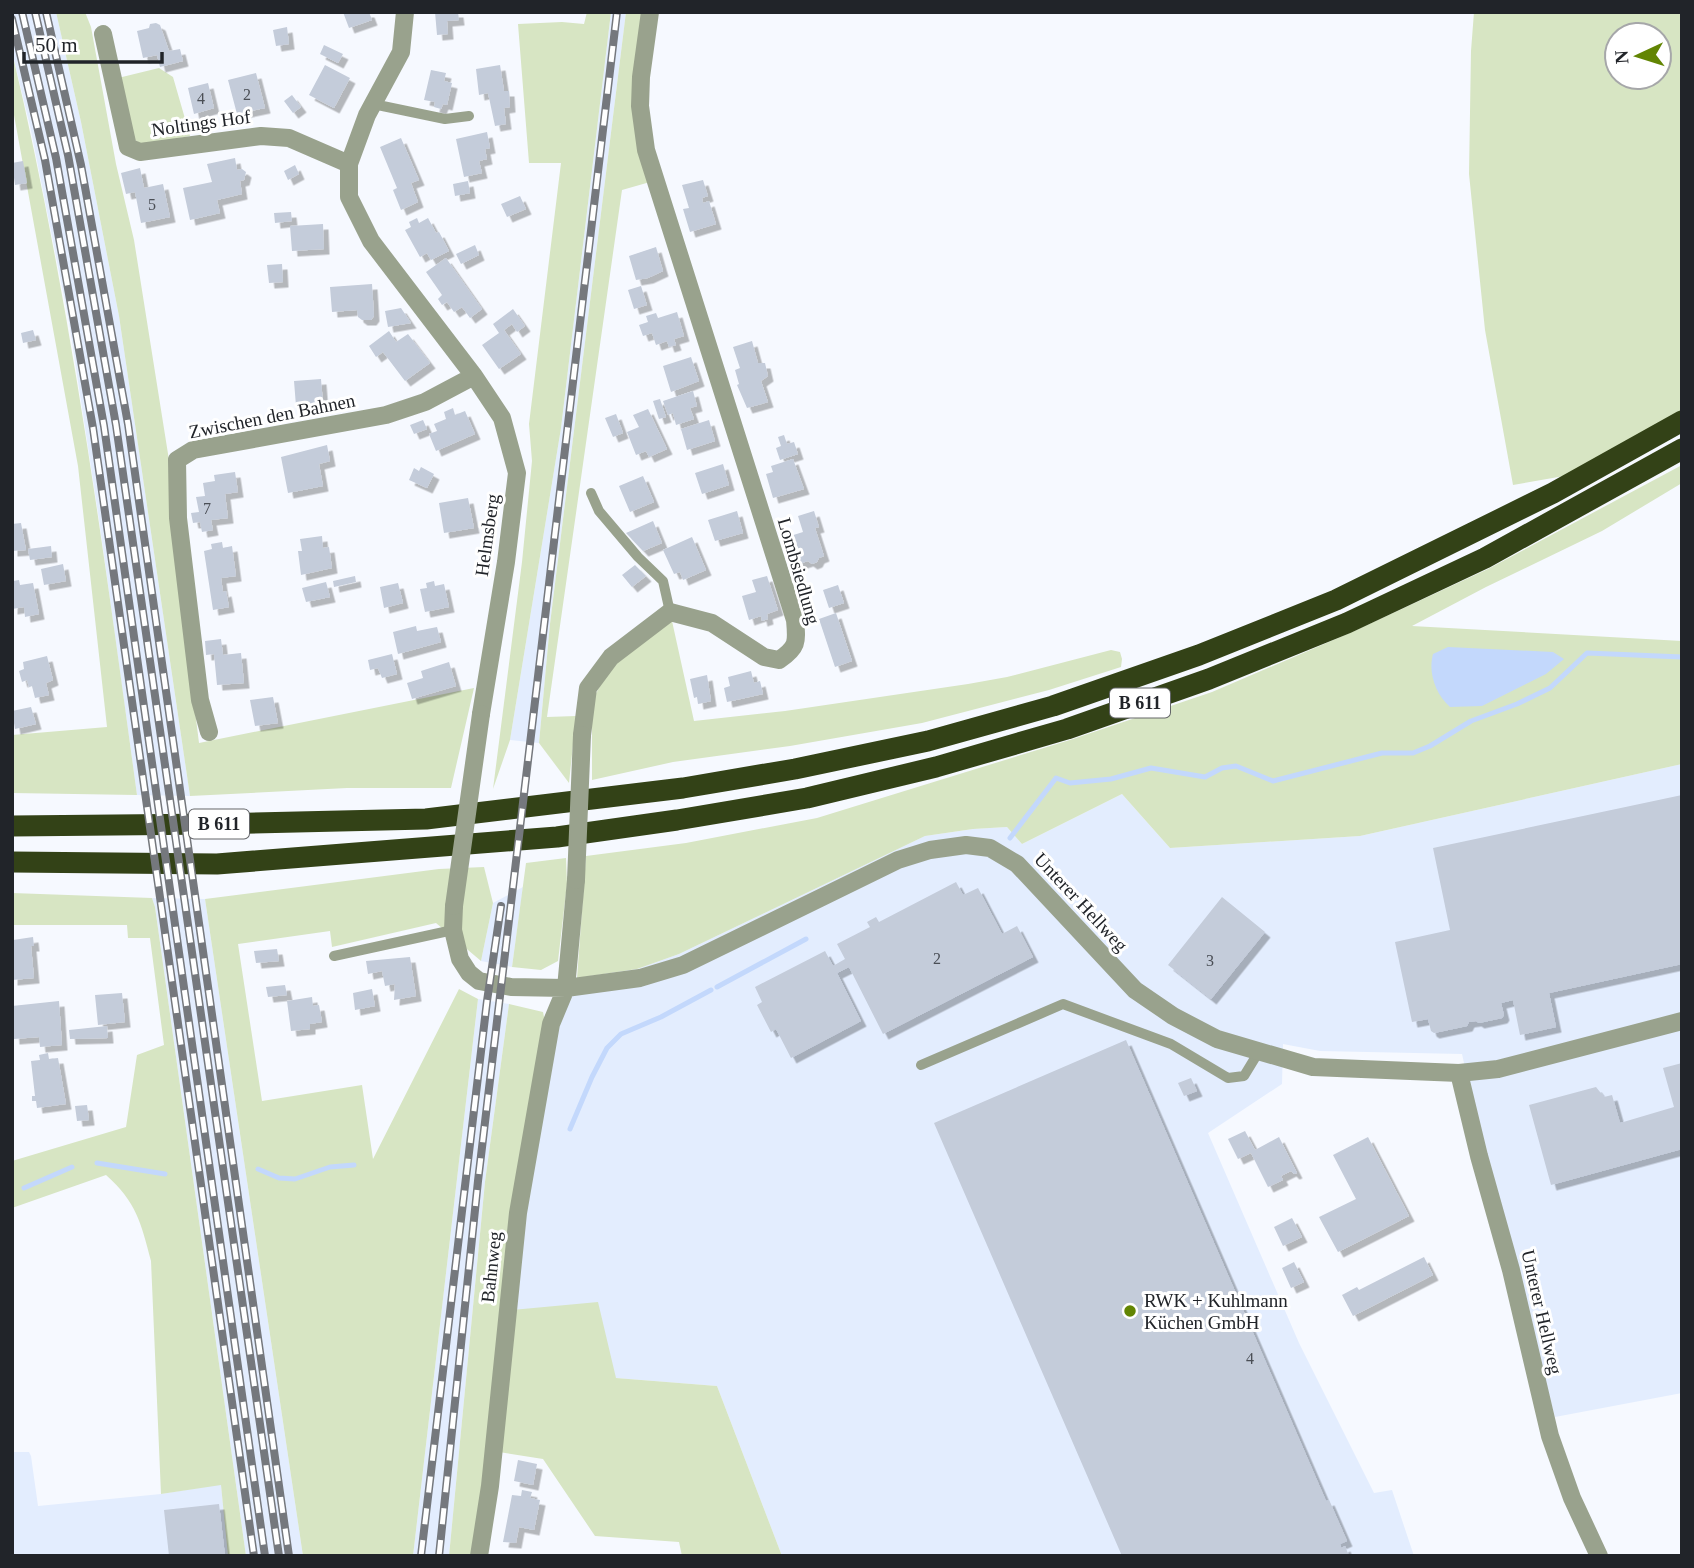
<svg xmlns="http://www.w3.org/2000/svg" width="1694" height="1568" font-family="'Times New Roman',serif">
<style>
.built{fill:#e3edfe}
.green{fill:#d7e5c3;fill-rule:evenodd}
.water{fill:#c3d8fc}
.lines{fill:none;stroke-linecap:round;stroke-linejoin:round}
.stream{stroke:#c3d8fc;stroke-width:5}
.building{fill:#c4ccda;filter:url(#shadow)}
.lane{stroke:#99a28d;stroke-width:10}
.street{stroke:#99a28d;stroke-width:18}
.highway{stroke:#334217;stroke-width:21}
.rail-casing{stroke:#75787d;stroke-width:8}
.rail{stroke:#fff;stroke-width:5;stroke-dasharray:16;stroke-linecap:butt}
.street-bridge{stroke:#99a28d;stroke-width:18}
.poi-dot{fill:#628503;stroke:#fff;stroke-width:2.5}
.labels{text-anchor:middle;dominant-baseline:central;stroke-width:6;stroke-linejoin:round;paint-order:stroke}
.number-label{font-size:16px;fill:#4a4e55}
.shield{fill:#fff;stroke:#646669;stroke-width:2}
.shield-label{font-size:18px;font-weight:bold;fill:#212429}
.street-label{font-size:19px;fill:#212429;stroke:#fff}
.poi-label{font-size:19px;fill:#212429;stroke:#fff;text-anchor:start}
</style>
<defs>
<filter id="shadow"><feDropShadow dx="5.5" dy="5.5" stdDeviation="0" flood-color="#0004"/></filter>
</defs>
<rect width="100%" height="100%" fill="#f6f9ff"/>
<!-- built -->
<path class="built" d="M12,12H56L81,122L119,316L190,796L137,795L99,520L69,322L30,126L12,52Z
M611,12H626L550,624L539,743L510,740L561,428Z
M1682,764V1393L1555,1417L1484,1153L1462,1054L1320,1051L1283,1044L1282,1084L1208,1133L1299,1343L1374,1493L1392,1490L1414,1556H782L717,1386L616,1378L512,1310L545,1022L577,978L637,969L679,954L925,836L973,829L1007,827L1022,844L1122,794L1170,848L1360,836Z
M523,887L512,967L481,961L493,903Z
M152,898L205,899L303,1556H246L155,907Z
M478,999L509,1004L485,1182L449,1556H413Z
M12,1452H29L31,1456L38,1506L161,1494L221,1484L228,1556H12Z"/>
<!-- green -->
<path class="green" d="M56,12H85L91,27L116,164L134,240L169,460L171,518L199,743L474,688L451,788H347L190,796L119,316L81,122Z
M587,12H611L561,428L510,740L493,789L522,562L532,461L529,424L561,163H529L518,24L562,22L584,24Z
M626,12H643L650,182L622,190L547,717L576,716L569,783L539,743L550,624Z
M1474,12H1682V411L1564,476L1513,485L1485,330L1469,174L1471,51ZM1617,35H1659V77H1617Z
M12,52C70,297 103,546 137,795L12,793V735L107,727L78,466L12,104Z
M159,68L173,77L190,136L142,145L131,137L118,78Z
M1682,465V483L1602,531L1486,587L1412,626L1682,641V764L1360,836L1170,848L1122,794L1022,844L1007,827L973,829L925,836L679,954L637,969L577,978L586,856L686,843L817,818L1073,739L1212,692L1352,632L1488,569Z
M672,621L694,721L785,711L968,684L1007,677L1111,650L1120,652L1122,659L1121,667L1049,690L922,723L790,746L673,762L592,780V701L608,671L619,660Z
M566,858L567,884L558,961L541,970L512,967L526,863Z
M484,867L493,903L481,961L436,923L332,947L330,931L238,944L262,1101L362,1085L373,1159L459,989L478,999L413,1556H303L205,899L439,869Z
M12,893L152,898L155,907L246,1556H228L221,1485L161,1494L151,1261C141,1222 136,1202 106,1175L12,1208V1161L126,1127L137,1055L164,1045L150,938H128L127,925H12Z
M509,1004L543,1012L545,1022L473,1556H449L485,1182Z
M598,1302L616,1378L717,1386L782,1556H682L679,1542L595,1536L543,1459L499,1452L512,1310Z"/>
<!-- water -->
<path class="water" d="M1448,647L1553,652L1564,659L1546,674L1482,706L1450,707C1435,694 1428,672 1433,654Z"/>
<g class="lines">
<!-- stream -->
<path class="stream" d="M1010,838L1056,778L1070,783L1111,779L1151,768L1205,777L1222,768L1236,766L1273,781L1382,753H1413L1430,746L1471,721L1517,704L1550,688L1587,653L1682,657
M717,987L806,939
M570,1129L592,1077L607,1048L621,1034L661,1017L711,990
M97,1163L165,1174
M258,1169L279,1178L295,1179L330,1167L354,1165
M24,1188L72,1167"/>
</g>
<!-- building -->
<path class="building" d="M343,12H369L372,20L349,28Z
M435,12H458L459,20L447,21L448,34L437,35Z
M156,23L160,25L169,51L180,49L183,61L160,67L157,55L143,58L137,31L149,28L150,24Z
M287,27L289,44L276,46L273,30Z
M324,45L343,54L338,63L320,54Z
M325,65L350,78L334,108L309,95Z
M500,65L504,91H509L510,107L504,108L506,124L495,126L488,93L479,95L476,69Z
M431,70L446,73L444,81L452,83L447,105L443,104L441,109L434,107L435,102L424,100Z
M256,73L265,108L237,114L228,80Z
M208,83L214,108L194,114L188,88Z
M292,95L301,107L293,113L284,101Z
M487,132L490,148L485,149L487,159L479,161L482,173L464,177L456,139Z
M401,138L419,180L411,183L418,202L401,210L393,190L397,188L380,147Z
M235,158L237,170L242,169L246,172L244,180L240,181L242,194L217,200L220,213L190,220L183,188L212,182L207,164Z
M23,161L27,183L15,185L12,163Z
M295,165L299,174L288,180L284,171Z
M140,168L144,188L163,184L170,217L141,223L135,192L126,194L121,173Z
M703,180L708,196L702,198L703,203L709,201L716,224L690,232L683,209L689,208L682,185Z
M468,181L470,193L455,196L453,184Z
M520,196L526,209L507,217L501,204Z
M291,212L292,221L275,223L274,213Z
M417,218L419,223L428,218L436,233L439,232L449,251L431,260L427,253L420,257L405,230L411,227L409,222Z
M323,224L324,249L292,251L290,226Z
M475,245L479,255L461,264L456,254Z
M656,247L663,271L648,278L636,280L629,256Z
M446,258L482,309L470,318L462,307L454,312L447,302L442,305L438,299L442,295L426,272Z
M282,264L283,282L269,283L267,265Z
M372,284L374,316L371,320H362L358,317L357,310L332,312L330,287Z
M641,286L647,305L634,309L628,290Z
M401,308L411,323L388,327L385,311Z
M513,309L525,326L517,332L512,324L504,330L521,354L499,369L482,345L499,333L493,324Z
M677,312L684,336L674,339L676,345L669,347L667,341L656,345L652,333L643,336L639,325L648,322L646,316L656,313L658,318Z
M33,330L36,340L23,343L21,333Z
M389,331L396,342L408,334L430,363L405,381L383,352L376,357L369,346Z
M752,341L758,363H765L768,376L761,381L768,402L747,408L737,385L739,384L735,370L740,368L733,347Z
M691,357L699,381L671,392L663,366Z
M321,379L323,404L296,406L294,381Z
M693,391L697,406L690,408L694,419L676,425L673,413L668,415L663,401Z
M660,399L666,417L659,419L653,401Z
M453,408L455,415L465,411L475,434L436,451L429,434L437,431L434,424L446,419L444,412Z
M648,409L667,449L649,457L646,451L636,455L627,432L639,427L633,415Z
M616,414L623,433L613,437L605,418Z
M423,420L427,429L414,434L410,425Z
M709,420L715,441L687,450L681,429Z
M784,435L787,444L794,442L798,454L780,460L776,448L781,446L778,437Z
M327,445L330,461L319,464L323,486L288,493L281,457Z
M793,459L804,489L773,498L766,474L773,472L771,466Z
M723,464L729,485L702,494L695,473Z
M421,467L434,474L427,488L409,480L414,468L419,471Z
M235,472L238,492L225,494L228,518L211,520L213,530L202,532L200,522L193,523L191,513L199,512L196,497L205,496L203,483L215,481L214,475Z
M643,476L654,502L630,512L619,486Z
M468,498L474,528L444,533L439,503Z
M737,511L743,533L715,541L708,520Z
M814,511L819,527L815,528L824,556L819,558L817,562L812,564L808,561L796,565L787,537L803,532L798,516Z
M653,521L662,543L643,551L626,533Z
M21,523L26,550L12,551V524Z
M322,536L323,548L329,547L332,568L301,575L298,551H302L300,539Z
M692,537L706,570L683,580L680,572L674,574L663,550Z
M222,542L223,548L232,546L236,576L221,578L223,592L226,591L229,607L213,610L204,551L212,549L211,544Z
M51,546L52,557L30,560L28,549Z
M63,564L66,581L44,585L41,569Z
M635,565L646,576L632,587L622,575Z
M355,576L356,582L334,587L333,581Z
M767,576L778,610L767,614L768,619L762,621L761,616L749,620L742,596L756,592L752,580Z
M19,580L20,585L33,583L39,614L25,617L24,607L12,609L13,581Z
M434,581L435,586L444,584L449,607L425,612L420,589L427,588L426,583Z
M326,582L330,597L306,602L302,588Z
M398,583L403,603L384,608L380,587Z
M838,585L844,603L829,608L823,590Z
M836,613L852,661L835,667L819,619Z
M416,626L417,631L437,627L441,642L398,654L393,632Z
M221,639L223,655L241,653L244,683L217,685L214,654L206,655L205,641Z
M392,654L397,674L382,678L378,668L370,670L368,660Z
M47,656L53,680L46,683L49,695L35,698L32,686L29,687L27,680L22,682L19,671L24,669L23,662Z
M449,662L456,686L412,699L407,683L423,678L421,671Z
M751,671L754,683L760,681L763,694L727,702L724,688L730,686L728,677Z
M707,675L711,701L698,704L697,697L694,698L690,679Z
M273,697L278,723L255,726L250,700Z
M31,707L36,724L15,729L12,711Z
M1682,795V964L1549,993L1556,1027L1520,1035L1513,1000L1501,1003L1504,1015L1502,1018L1479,1023L1476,1021L1469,1022L1467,1026L1434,1033L1431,1031L1428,1019L1412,1022L1395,942L1450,930L1433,848Z
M956,882L963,895L978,888L1002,934L1017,926L1033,957L883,1034L849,967L837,973L861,1021L791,1058L776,1029L771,1032L757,1005L762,1002L755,987L825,951L833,966L845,959L837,944L870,927L867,922L876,917L879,922Z
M1222,897L1265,932L1211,999L1168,965Z
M33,937L34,946H31L34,978L12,980L13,940Z
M277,949L279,961L256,963L254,951Z
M410,957L416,996L394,1000L395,984L385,986L382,971L368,974L366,961Z
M285,985L287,995L268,997L266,987Z
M372,989L375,1006L355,1010L353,993Z
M122,993L125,1022L98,1025L95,995Z
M312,997L313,1006L319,1005L322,1022L310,1024V1029L291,1031L287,1001Z
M59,1001L62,1045L40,1047L39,1037L14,1039L12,1006Z
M107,1026L108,1038L70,1039L69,1030Z
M1126,1040L1326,1501L1329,1500L1347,1541L1340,1544L1341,1548L1345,1546L1349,1556H1122L934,1123Z
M48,1053L49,1059L58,1058L66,1104L37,1108L36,1101H32V1096H35L31,1061L40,1060L39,1055Z
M1682,1063V1149L1551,1185L1529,1105L1596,1087L1604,1097L1612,1095L1620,1123L1674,1107L1663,1068Z
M1191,1078L1197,1091L1184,1096L1178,1083Z
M87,1105L89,1120L77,1121L75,1106Z
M1245,1131L1255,1150L1279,1137L1297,1173L1294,1174L1291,1171L1281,1176L1283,1180L1268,1187L1251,1153L1238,1159L1228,1139Z
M1368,1137L1409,1216L1338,1252L1319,1217L1356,1199L1333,1155Z
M1292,1218L1302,1237L1283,1246L1274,1227Z
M1424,1257L1433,1275L1353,1316L1342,1295L1357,1287L1359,1290Z
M1294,1262L1304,1282L1291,1288L1282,1268Z
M518,1460L537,1464L533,1485L514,1481Z
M522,1490L532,1492L530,1498L540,1500L534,1530L519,1527L516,1543L503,1542L512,1495L521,1496Z
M219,1504L225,1556H169L164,1510Z"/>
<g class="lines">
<!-- lane -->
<path class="lane" d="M373,104L445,119L469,116
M591,493L599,511L638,557L663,581L670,612
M334,956L453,930
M921,1065L1063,1004L1171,1044L1228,1078L1244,1076L1258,1053"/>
<!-- street -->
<path class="street" d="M405,12L401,52L367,115L349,164V197L371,241L474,376L502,418L517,473L506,562L481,714
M103,34L128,147L140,152L261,136L289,138L349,164
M209,732L200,700L178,518L177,460L193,450L386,415L425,402L474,376
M582,735L588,688L611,657L670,612L712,623L764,657L779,660C798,647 797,642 795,620L646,150L640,106L641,77L650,12
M454,906L453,930L460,959L469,973L479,981L511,987L566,988L640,978L683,965L898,860L930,850L966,845L990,848L1017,864L1135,990L1173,1016L1217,1039L1313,1067L1459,1073L1498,1069L1682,1021
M1459,1073L1479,1156L1511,1270L1550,1436L1572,1498L1599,1556
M479,1556L490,1486L518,1213L551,1024L566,988L576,880"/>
<!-- highway -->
<path class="highway" d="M12,826L216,824L426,819L683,788L795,769L928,741L1053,706L1199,655L1336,600L1553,493L1682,421
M12,862L217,864L557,837L677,820L807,798L936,767L1067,729L1209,679L1347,623L1485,558L1682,449"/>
<defs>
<path id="rail" d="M22,12L56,158L104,426L265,1556
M35,12L68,155L116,425L279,1556
M46,12L81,165L128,424L289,1556
M12,19L45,160L93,428L254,1556
M421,1556L487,1001L501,906
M439,1556L478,1181L617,12"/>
</defs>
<!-- rail casing -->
<use href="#rail" class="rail-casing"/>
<!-- rail -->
<use href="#rail" class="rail"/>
<!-- street-bridge -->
<path class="street-bridge" d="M576,880L582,735
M454,906L481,714"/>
</g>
<!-- markers -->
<circle class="poi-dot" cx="1130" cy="1311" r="7"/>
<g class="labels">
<!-- number labels -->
<g class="number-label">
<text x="247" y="94">2</text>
<text x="201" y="98">4</text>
<text x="152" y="204">5</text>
<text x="207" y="508">7</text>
<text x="937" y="958">2</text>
<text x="1210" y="960">3</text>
<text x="1250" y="1358">4</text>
</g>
<!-- shield labels -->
<g class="shield">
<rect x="1110" y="688.5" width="60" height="29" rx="5"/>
<rect x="189" y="809.5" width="60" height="29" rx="5"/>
</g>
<g class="shield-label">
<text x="1140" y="703">B 611</text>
<text x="219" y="824">B 611</text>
</g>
<!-- street labels -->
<g class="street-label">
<text transform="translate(201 123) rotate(-8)">Noltings Hof</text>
<text transform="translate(272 416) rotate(-11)">Zwischen den Bahnen</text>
<text transform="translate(487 535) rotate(-82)">Helmsberg</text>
<text transform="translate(799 571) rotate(74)">Lombsiedlung</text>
<text transform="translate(1081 902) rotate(47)">Unterer Hellweg</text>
<text transform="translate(491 1267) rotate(-84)">Bahnweg</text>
<text transform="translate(1542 1312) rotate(77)">Unterer Hellweg</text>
</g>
<!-- poi labels -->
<g class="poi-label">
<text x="1144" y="1300">RWK + Kuhlmann<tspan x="1144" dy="22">Küchen GmbH</tspan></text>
</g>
</g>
<!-- border -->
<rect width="1694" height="1568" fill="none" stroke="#212429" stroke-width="28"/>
<!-- north arrow -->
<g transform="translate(1638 56) rotate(266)"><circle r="33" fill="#ffffff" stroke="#a6a7a9" stroke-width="2"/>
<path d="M0-5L12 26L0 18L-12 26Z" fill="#628503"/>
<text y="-10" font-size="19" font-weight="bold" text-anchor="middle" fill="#212429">N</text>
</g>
<!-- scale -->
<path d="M24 52v10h138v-10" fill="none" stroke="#212429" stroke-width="3.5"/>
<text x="35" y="52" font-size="21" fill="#212429" stroke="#ffffff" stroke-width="5" paint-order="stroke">50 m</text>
</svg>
